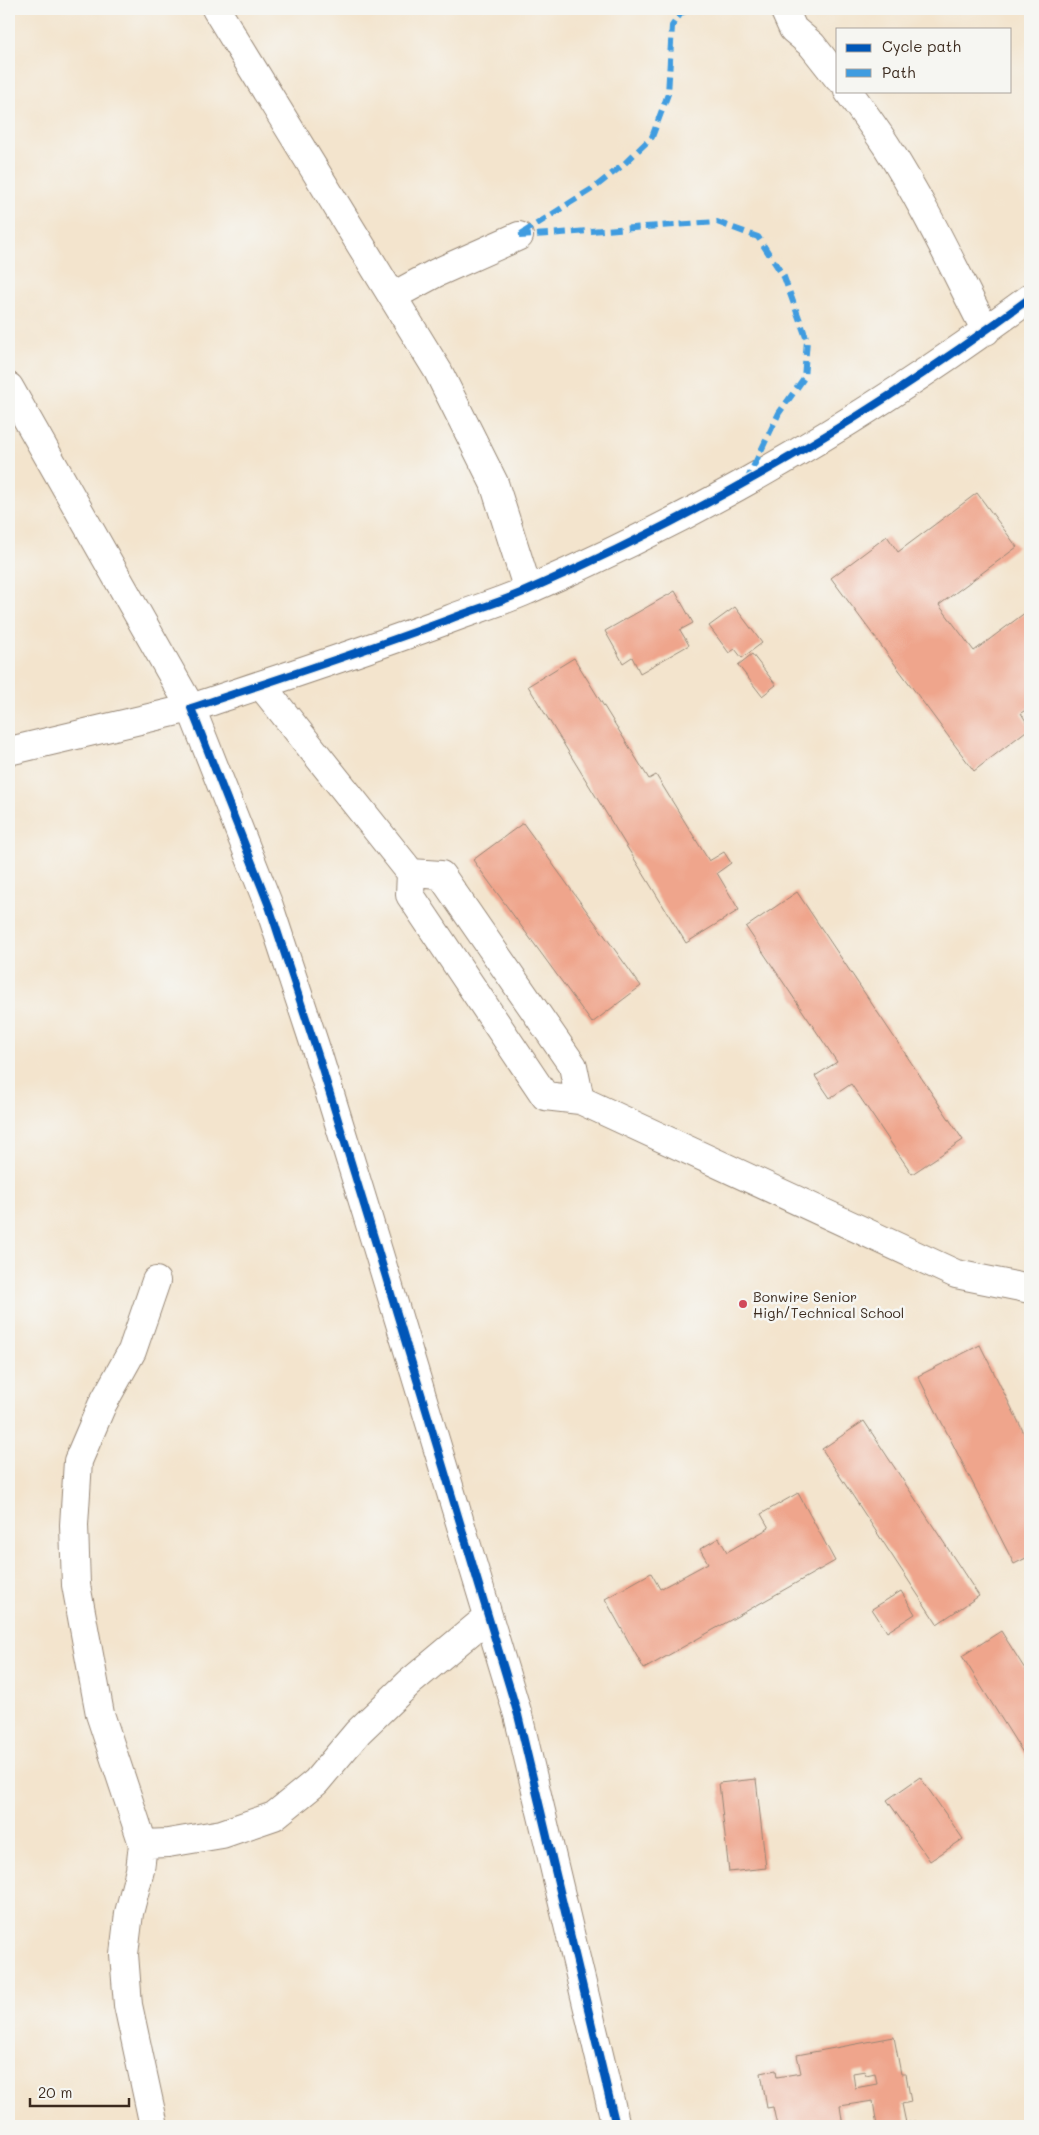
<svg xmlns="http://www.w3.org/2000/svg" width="1039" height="2135" font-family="Mali,sans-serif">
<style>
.building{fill:#efa58c;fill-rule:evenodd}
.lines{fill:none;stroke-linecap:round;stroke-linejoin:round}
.minor-casing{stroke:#978776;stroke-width:30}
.minor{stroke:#fff;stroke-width:28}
.quiet{stroke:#3f9ce0;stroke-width:6;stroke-dasharray:12 6;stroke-linecap:butt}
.cycleway-casing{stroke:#f6f6f2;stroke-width:11}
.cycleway{stroke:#0057b8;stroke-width:8}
.poi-dot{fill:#d1495b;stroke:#f6f6f2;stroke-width:2}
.labels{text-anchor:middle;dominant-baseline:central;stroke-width:5;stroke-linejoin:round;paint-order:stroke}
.poi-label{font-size:14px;fill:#3b2a1e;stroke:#f6f6f2;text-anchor:start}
</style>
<rect width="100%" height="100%" fill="#f6f6f2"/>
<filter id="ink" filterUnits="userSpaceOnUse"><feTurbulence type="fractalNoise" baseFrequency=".02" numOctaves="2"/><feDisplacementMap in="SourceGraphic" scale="10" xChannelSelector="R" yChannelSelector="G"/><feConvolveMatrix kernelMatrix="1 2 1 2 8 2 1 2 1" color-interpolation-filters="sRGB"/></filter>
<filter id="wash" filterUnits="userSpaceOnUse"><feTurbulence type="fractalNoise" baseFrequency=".0096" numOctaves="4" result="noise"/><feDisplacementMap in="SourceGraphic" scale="20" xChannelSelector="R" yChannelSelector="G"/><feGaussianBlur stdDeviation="1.12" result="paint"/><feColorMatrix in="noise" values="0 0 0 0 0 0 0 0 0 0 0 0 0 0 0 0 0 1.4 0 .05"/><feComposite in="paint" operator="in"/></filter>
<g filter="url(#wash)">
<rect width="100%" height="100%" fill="#f3e4cd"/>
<g id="blocks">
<!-- building -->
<path class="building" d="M977,493L1017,547L939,605L974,651L1030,609V707L1021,713L1030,728L974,771L831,578L887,536L898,552Z
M675,591L693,623L680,630L689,645L640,673L632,657L623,663L605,631Z
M735,607L762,643L742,658L735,649L729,653L709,626Z
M752,654L776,685L762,696L738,665Z
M574,658L649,779L656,775L709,861L724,852L731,863L717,873L739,910L686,943L528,686Z
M523,823L641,986L592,1023L473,860Z
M797,892L963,1140L912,1174L851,1084L830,1098L815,1076L837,1062L746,927Z
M980,1345L1030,1445V1556L1014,1564L918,1376Z
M864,1421L979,1596L937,1624L822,1449Z
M798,1493L835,1561L644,1669L605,1599L651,1573L660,1589L708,1563L700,1549L719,1538L727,1552L769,1528L761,1514Z
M901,1591L915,1614L887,1632L872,1609Z
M1001,1631L1030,1677V1764L962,1656Z
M920,1777L963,1839L930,1861L887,1800Z
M756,1779L766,1868L729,1872L719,1783Z
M894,2037L901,2074H906L911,2102L902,2104L906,2123L915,2121L916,2126H877L873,2101L840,2106L843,2126H777L773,2107L767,2108L761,2073L776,2070L777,2077L801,2073L797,2055ZM865,2071L866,2075L875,2073L877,2084L855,2088L853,2073Z"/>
</g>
</g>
<g filter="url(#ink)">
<use href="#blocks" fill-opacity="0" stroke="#978776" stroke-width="1"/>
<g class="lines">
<defs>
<path id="minor" d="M216,9L438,371L494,483L528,590
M784,9L793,29L812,45L838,78
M848,91C861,109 874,127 886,145C924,204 954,269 986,331
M393,296L436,273L519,236
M9,387L191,708L9,751
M261,685L411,873L410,895L545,1096L580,1100L956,1274L1030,1289
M411,873L441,875L573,1066L580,1100
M143,1844L100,1714L76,1585L74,1525L78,1461L102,1405L132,1351L156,1281
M154,2126L128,2005L124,1954L129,1913L140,1870L143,1844L168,1843L222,1834L274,1816L316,1782L358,1732L409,1683L488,1617
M616,2126L518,1715L376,1244L318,1055L269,906L191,708C278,679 365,651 450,619C476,609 504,601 530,589C705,513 876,412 1030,298"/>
</defs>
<!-- minor casing -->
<use href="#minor" class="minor-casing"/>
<!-- minor -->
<use href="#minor" class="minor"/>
<!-- quiet -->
<path class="quiet" d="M521,234L595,187L623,165L652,137L668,94L672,26L681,13L689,9
M519,236L717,222L758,237L784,277L807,340L804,378L779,413L747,480"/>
<defs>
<path id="cycleway" d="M616,2126L518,1715L376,1244L318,1055L269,906L191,708C278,679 365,651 450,619C476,609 504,601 530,589C705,513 876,412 1030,298"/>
</defs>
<!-- cycleway casing -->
<use href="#cycleway" class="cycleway-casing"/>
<!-- cycleway -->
<use href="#cycleway" class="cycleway"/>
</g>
</g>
<!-- markers -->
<circle class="poi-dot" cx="743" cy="1304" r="5"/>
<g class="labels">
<!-- poi labels -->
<g class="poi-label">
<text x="753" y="1296">Bonwire Senior<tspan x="753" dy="16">High/Technical School</tspan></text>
</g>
</g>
<!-- margin -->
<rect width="1039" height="2135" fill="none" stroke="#f6f6f2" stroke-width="30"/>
<!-- legend -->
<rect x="836" y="28" width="175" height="65" fill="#f6f6f2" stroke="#aba49d"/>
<rect x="846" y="44" width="25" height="8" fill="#0057b8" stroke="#aba49d"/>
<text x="882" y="52" font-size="15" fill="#3b2a1e">Cycle path</text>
<rect x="846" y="69" width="25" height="8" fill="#3f9ce0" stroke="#aba49d"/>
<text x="882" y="78" font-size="15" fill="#3b2a1e">Path</text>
<!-- scale -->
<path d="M30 2098v8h99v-8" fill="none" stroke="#3b2a1e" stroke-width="2.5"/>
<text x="38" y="2098" font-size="15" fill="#3b2a1e" stroke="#f6f6f2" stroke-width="4" paint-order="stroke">20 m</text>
</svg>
